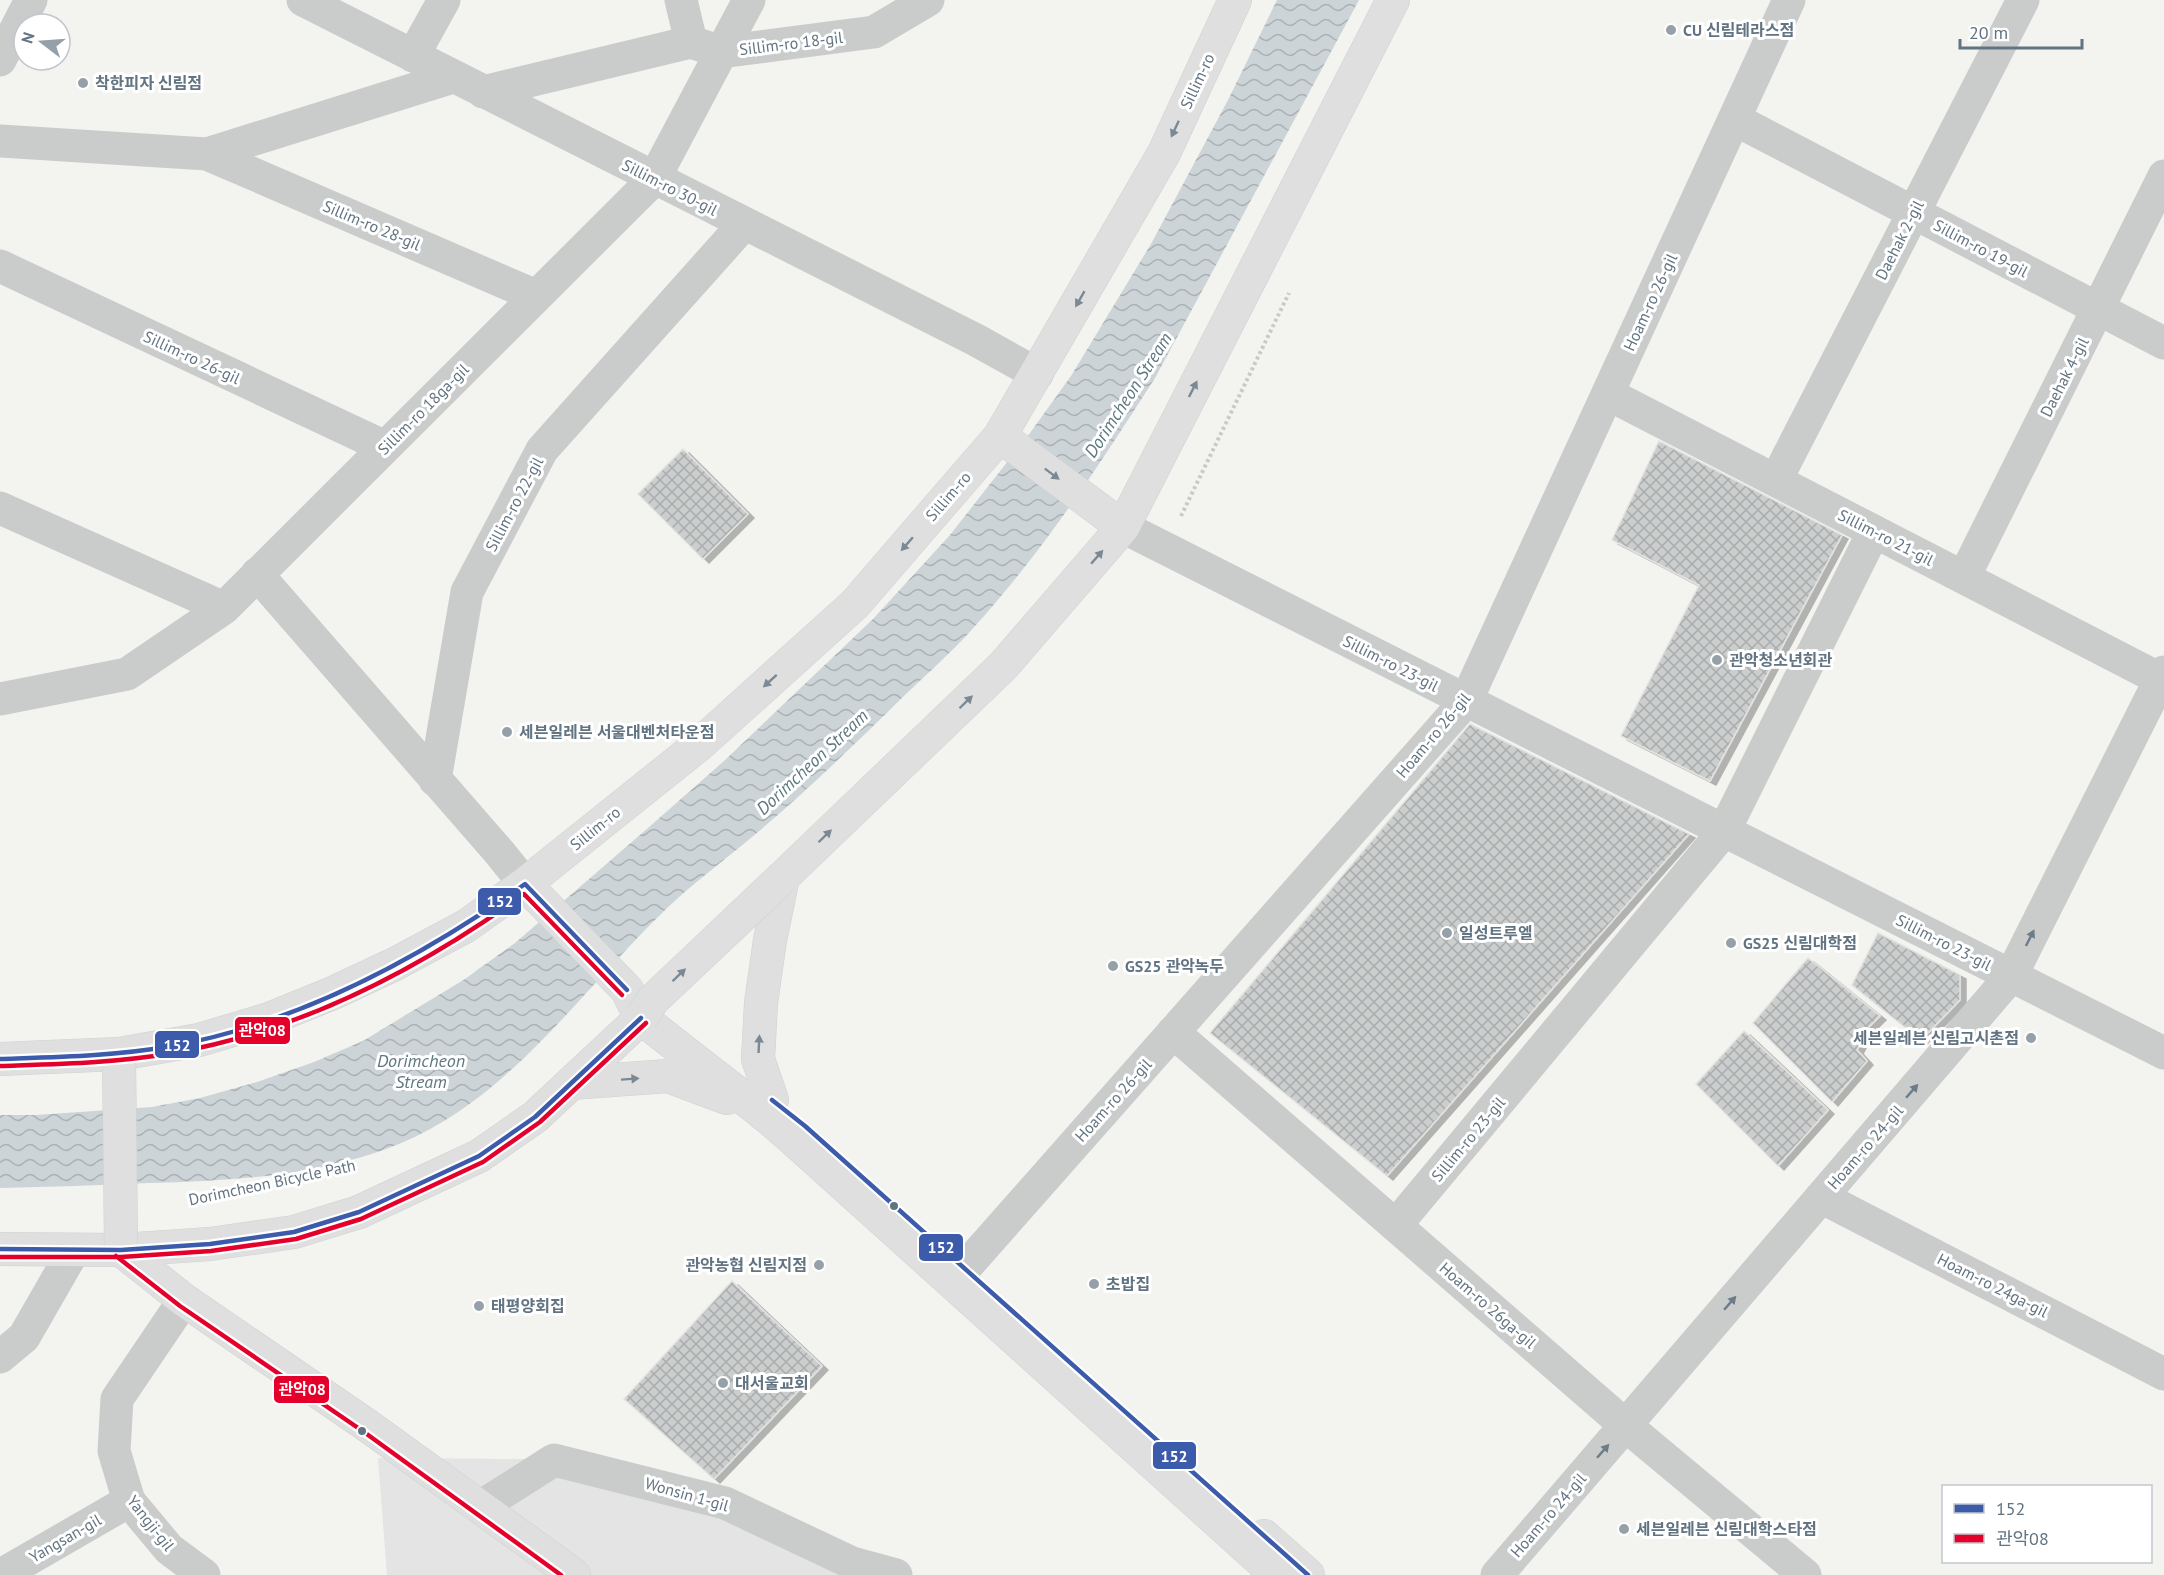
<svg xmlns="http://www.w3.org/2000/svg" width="2164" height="1575" font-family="'PT Sans','Noto Sans KR',sans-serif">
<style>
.built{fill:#e3e4e3}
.water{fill:url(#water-waves)}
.building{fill:url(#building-cross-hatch);stroke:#e2e2e0;stroke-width:1.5;filter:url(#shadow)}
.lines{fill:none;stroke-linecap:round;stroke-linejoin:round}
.secondary-casing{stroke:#cfd1d0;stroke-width:34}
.path{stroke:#c8c9c9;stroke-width:4;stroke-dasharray:3 3;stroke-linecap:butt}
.street{stroke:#cacccc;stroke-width:33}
.secondary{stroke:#dfdfe0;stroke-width:33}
.secondary-bridge-casing{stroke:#cfd1d0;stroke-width:34;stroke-linecap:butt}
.secondary-bridge{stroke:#dfdfe0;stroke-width:33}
.bus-1-casing{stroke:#fff;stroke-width:9}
.bus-2-casing{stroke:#fff;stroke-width:9}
.bus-1{stroke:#3d5bab;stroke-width:4.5}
.bus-2{stroke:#e4002b;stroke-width:4.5}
.oneway{fill:#7b8995}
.oneway2{fill:#6c7d89}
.poi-dot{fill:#95a0a8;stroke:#fff;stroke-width:2}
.bus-dot{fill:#627482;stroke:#fff;stroke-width:2}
.labels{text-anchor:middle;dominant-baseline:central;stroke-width:6;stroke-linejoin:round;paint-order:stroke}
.poi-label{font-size:16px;font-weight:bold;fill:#627482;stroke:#fff;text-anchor:start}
.street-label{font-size:16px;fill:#627482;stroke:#fff}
.water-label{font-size:18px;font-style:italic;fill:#5d777f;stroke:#fff}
.line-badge{stroke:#fff;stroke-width:2}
.badge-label{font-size:16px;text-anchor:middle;font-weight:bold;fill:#fff}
</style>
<defs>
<pattern id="water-waves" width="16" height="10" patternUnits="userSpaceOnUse" patternTransform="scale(1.5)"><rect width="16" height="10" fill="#ccd4d7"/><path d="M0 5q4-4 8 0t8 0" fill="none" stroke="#a9b1b4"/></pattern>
<pattern id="building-cross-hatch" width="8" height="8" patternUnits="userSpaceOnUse" patternTransform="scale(1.5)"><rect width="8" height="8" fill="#cccece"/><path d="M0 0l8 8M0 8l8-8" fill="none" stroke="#a9acad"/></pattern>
<filter id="shadow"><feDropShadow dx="6" dy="4" stdDeviation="0" flood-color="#0004"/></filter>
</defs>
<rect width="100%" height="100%" fill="#f3f3f0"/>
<!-- built -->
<path class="built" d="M378,1458L525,1459L725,1503L896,1575H387Z"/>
<!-- water -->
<path class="water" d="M1277,0H1359L1155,378C1100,464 1044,550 975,626C954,650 929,672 906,694C858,741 810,788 758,832C724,861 687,887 656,919C576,998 506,1100 399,1144C320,1176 234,1181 149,1183C100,1185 50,1187 0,1188V1115H36L152,1107L200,1098L257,1082L314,1062L363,1041L465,979L515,943L648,828L724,761L873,619L950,535L1030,433L1071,376L1151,244L1228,100Z"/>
<!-- building -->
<path class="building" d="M1659,441L1842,535L1710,781L1621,736L1699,585L1612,540Z
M683,449L748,514L703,559L638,494Z
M1470,724L1689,834L1387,1176L1210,1033Z
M1878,933L1960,975V1000L1921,1040L1852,985Z
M1808,958L1880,1016L1869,1027L1857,1050L1867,1061L1832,1102L1753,1023Z
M1744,1031L1828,1110L1778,1166L1696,1084Z
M732,1281L822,1366L714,1479L624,1399Z"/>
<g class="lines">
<defs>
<path id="secondary" d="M1000,436L1123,527
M525,884L627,990L641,1018L759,1110L792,1138L1277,1575
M0,1059L119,1054L199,1040L269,1019L333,993L395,964L466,926L525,884L700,744L855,604L1000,436L1164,153L1235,0
M571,1083L668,1076L727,1098
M772,1100L758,1059L761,1003L770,940L783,877L1003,666L1123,527L1393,0
M0,1249L121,1250L210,1244L294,1232L359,1212L479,1156L535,1117L641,1018
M121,1250L184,1300L368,1426L574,1575
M1264,1536L1308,1575"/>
</defs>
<!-- secondary casing -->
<use href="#secondary" class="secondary-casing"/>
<!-- path -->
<path class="path" d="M1181,516L1289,293"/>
<!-- street -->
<path class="street" d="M303,0L976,340L1037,374
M681,0L691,42L721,52L874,32L928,0
M413,56L444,0
M0,60L31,0
M483,92L691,42
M1734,119L2164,343
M0,141L207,154L453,77
M207,154L536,296
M0,266L385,447
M1608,394L2164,681
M1776,480L2023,0
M0,508L224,608
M1123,527L2164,1053
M257,574L499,852L525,884
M1964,577L2164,176
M0,699L127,674L224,608L654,179L749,0
M435,780L467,592L542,450L744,224
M1173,1032L1625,1425L1805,1575
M1821,1197L2164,1374
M1396,1225L1724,831L1874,531
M964,1269L1466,701L1789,0
M184,1300L117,1399L114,1451L129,1501L169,1549L204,1575
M0,1357L24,1337L74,1250
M480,1507L554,1460L725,1503L852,1563L896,1575
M1,1575L129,1501
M1497,1575L2011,976L2164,672"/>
<!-- secondary -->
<use href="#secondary" class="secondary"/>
<defs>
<path id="secondary-bridge" d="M641,1018L653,1000L783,877
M119,1054L121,1250"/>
</defs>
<!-- secondary-bridge casing -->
<use href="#secondary-bridge" class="secondary-bridge-casing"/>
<!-- secondary-bridge -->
<use href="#secondary-bridge" class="secondary-bridge"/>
<defs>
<path id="bus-1" d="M0,1059C58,1057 115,1056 172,1046C300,1023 420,958 525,884L627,990
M772,1100L805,1126L1308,1575
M0,1249L121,1250L210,1244L294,1232L359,1212L479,1156L535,1117L641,1018"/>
<path id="bus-2" d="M0,1066C58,1064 116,1063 173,1053C300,1031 421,968 524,894L622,995
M116,1256L180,1306L364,1432L561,1575
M0,1257H121L211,1251L296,1239L361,1219L483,1162L540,1122L646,1023"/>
</defs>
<!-- bus-1 casing -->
<use href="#bus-1" class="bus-1-casing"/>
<!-- bus-2 casing -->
<use href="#bus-2" class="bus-2-casing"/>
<!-- bus-1 -->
<use href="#bus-1" class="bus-1"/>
<!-- bus-2 -->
<use href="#bus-2" class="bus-2"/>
</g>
<!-- one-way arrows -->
<defs><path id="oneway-solid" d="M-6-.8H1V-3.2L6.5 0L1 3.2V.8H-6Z" transform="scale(1.5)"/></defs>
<g class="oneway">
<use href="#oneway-solid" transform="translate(1175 129) rotate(115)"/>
<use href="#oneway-solid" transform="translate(1080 299) rotate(120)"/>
<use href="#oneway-solid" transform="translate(1193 389) rotate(-63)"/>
<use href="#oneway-solid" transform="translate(1052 474) rotate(37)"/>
<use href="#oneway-solid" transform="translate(907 544) rotate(131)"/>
<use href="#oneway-solid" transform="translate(1097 557) rotate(-49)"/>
<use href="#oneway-solid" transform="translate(770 681) rotate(138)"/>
<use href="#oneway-solid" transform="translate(966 702) rotate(-44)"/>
<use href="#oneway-solid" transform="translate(825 836) rotate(-44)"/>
<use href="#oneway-solid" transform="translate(679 975) rotate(-44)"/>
<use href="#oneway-solid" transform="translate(759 1044) rotate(-87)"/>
<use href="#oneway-solid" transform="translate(630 1079) rotate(-4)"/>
</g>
<g class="oneway2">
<use href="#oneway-solid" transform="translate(2030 938) rotate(-63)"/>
<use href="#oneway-solid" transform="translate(1912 1091) rotate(-49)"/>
<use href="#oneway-solid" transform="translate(1730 1303) rotate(-49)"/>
<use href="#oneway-solid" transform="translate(1603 1451) rotate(-49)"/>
</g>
<!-- markers -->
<g class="poi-dot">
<circle cx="1671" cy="30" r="6"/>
<circle cx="83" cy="83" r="6"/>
<circle cx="1717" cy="660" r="6"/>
<circle cx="507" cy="732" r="6"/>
<circle cx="1447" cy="933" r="6"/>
<circle cx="1731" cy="943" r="6"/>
<circle cx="1113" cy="966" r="6"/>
<circle cx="2031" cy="1038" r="6"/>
<circle cx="819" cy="1265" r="6"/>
<circle cx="1094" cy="1284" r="6"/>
<circle cx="479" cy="1306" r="6"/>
<circle cx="723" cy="1383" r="6"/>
<circle cx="1624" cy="1529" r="6"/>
</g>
<g class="bus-dot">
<circle cx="894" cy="1206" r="5"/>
<circle cx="362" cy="1431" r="5"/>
</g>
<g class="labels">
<!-- poi labels -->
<g class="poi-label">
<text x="1683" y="30">CU 신림테라스점</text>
<text x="95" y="83">착한피자 신림점</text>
<text x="1729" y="660">관악청소년회관</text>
<text x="519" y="732">세븐일레븐 서울대벤처타운점</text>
<text x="1459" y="933">일성트루엘</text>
<text x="1743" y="943">GS25 신림대학점</text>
<text x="1125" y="966">GS25 관악녹두</text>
<text x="2019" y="1038" text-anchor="end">세븐일레븐 신림고시촌점</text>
<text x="807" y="1265" text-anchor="end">관악농협 신림지점</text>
<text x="1106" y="1284">초밥집</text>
<text x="491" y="1306">태평양회집</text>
<text x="735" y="1383">대서울교회</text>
<text x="1636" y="1529">세븐일레븐 신림대학스타점</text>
</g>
<!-- street labels -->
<g class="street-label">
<text transform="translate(791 43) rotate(-7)">Sillim-ro 18-gil</text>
<text transform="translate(1197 81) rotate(-65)">Sillim-ro</text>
<text transform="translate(670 187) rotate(27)">Sillim-ro 30-gil</text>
<text transform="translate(372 225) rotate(23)">Sillim-ro 28-gil</text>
<text transform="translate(1899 240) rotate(-63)">Daehak 2-gil</text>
<text transform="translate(1981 248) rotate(28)">Sillim-ro 19-gil</text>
<text transform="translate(1650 302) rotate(-65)">Hoam-ro 26-gil</text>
<text transform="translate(192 357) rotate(25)">Sillim-ro 26-gil</text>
<text transform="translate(2064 377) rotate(-63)">Daehak 4-gil</text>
<text transform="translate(423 409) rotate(-45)">Sillim-ro 18ga-gil</text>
<text transform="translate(948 496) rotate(-49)">Sillim-ro</text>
<text transform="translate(514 504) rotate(-62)">Sillim-ro 22-gil</text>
<text transform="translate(1886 537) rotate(27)">Sillim-ro 21-gil</text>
<text transform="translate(1391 663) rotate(27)">Sillim-ro 23-gil</text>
<text transform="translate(1433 735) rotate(-50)">Hoam-ro 26-gil</text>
<text transform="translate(595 828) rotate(-39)">Sillim-ro</text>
<text transform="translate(1944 942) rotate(27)">Sillim-ro 23-gil</text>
<text transform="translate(1113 1100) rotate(-48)">Hoam-ro 26-gil</text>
<text transform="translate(1468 1139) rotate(-50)">Sillim-ro 23-gil</text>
<text transform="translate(1865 1147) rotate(-49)">Hoam-ro 24-gil</text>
<text transform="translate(272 1182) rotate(-12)">Dorimcheon Bicycle Path</text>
<text transform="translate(1993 1285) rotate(27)">Hoam-ro 24ga-gil</text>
<text transform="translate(1488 1305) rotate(41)">Hoam-ro 26ga-gil</text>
<text transform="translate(687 1494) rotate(16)">Wonsin 1-gil</text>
<text transform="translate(1548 1515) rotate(-49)">Hoam-ro 24-gil</text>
<text transform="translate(151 1523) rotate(52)">Yangji-gil</text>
<text transform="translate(65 1538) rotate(-30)">Yangsan-gil</text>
</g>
<!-- water labels -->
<g class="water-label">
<text transform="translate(1128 395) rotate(-57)">Dorimcheon Stream</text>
<text transform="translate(812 762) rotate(-43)">Dorimcheon Stream</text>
<text x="421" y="1060">Dorimcheon<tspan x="421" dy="21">Stream</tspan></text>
</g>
</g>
<g class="line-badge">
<rect x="477" y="887" width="45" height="29" rx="6" fill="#3d5bab"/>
<rect x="234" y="1016" width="57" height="29" rx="6" fill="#e4002b"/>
<rect x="154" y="1030" width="46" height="29" rx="6" fill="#3d5bab"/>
<rect x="918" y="1233" width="46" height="29" rx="6" fill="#3d5bab"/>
<rect x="273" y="1375" width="57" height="29" rx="6" fill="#e4002b"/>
<rect x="1152" y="1441" width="45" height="29" rx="6" fill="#3d5bab"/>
</g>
<g class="badge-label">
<text x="500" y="907">152</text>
<text x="262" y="1036">관악08</text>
<text x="177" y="1051">152</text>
<text x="941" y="1253">152</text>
<text x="302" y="1395">관악08</text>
<text x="1174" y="1462">152</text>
</g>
<!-- legend -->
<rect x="1942" y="1485" width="210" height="78" fill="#ffffff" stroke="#c0c7cd" stroke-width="1.5"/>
<rect x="1954" y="1504" width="30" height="9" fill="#3d5bab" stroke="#c0c7cd" stroke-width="1.5"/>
<text x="1996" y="1515" font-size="18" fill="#627482">152</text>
<rect x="1954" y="1534" width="30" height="9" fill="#e4002b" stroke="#c0c7cd" stroke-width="1.5"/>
<text x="1996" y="1545" font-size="18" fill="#627482">관악08</text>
<!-- north arrow -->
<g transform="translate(42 42) rotate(287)"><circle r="28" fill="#ffffff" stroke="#c0c7cd" stroke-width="1.5"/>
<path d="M0-4.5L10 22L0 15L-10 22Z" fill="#95a0a8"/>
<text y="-9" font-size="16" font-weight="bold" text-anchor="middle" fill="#627482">N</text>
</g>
<!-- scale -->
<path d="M1960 39v9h122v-9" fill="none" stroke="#627482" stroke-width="3"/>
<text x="1969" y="39" font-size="18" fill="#627482" stroke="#ffffff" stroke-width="4.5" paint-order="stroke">20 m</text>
</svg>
